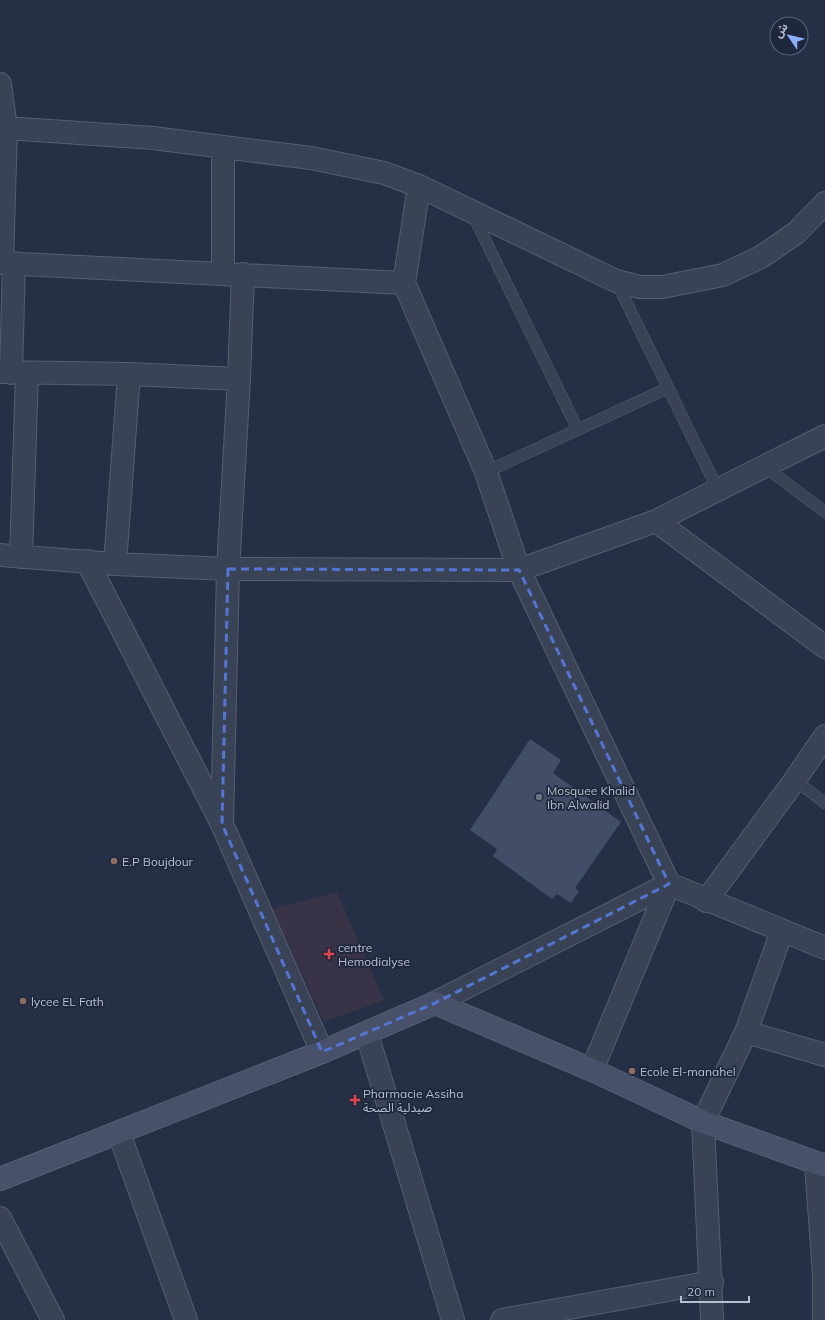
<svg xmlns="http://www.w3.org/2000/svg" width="825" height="1320" font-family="Mulish,'Noto Sans Arabic',sans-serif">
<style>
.medical{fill:#383346}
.building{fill:#424d67}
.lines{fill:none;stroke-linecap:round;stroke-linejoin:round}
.service-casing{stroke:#565e70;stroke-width:12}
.minor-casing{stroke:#565e70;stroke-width:24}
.secondary-casing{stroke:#565e70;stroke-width:24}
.service{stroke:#3a4356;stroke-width:11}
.minor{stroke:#3a4356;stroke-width:22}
.secondary{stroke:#485169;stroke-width:22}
.marked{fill:none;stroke:#5376d5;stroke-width:3;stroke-dasharray:8 5;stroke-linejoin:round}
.worship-dot{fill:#6b7280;stroke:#1f273c;stroke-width:1.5}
.education-dot{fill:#8d6e63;stroke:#1f273c;stroke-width:1.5}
.health-dot{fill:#e0444e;stroke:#1f273c;stroke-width:1.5}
.labels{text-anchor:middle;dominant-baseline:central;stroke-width:3.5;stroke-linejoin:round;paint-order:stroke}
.poi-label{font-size:12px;fill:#b8bfcf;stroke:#1f273c;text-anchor:start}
</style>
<rect width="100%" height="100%" fill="#253047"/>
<!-- medical -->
<path class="medical" d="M337,892L384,1000L324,1022L272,909Z"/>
<!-- building -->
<path class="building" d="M530,739L561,760L553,773L621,822L575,888L579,891L571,903L557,894L552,899L493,856L497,849L470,830Z"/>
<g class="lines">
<defs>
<path id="service" d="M473,215L578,430
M616,281L718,490
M764,466L825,512
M486,472L668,388
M795,780L825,803"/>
<path id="minor" d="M0,84L6,128L2,263
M6,128L153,138L311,158L384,173L419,186L616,281L640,287H662L723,275L761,257L796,233L825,203
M223,147V273
M419,186L404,283L486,472L519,570L669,884L592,1070
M0,263L404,283
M0,372L129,374L239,379
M11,373L14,263
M656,521L825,647
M0,555L115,564L228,569L519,570L656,521L825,436
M21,557L27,373
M87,561L222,824L322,1052
M115,564L129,374
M222,824L228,569L239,379L243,274
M706,901L795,780L825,736
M435,1003L669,884L825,948
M746,1032L825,1055
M367,1034L453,1320
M119,1133L186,1320
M816,1164L824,1275V1320
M0,1218L53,1320
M502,1320L712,1282
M712,1320L703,1122L746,1032L782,931"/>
<path id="secondary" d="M0,1179L322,1052L435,1003L592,1070L703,1122L825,1166"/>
</defs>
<!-- service casing -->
<use href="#service" class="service-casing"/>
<!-- minor casing -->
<use href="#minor" class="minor-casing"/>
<!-- secondary casing -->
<use href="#secondary" class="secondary-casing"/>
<!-- service -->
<use href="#service" class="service"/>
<!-- minor -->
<use href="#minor" class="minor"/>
<!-- secondary -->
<use href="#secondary" class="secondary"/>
</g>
<!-- marked area -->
<path class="marked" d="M228,569L519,570L669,884L435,1003L322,1052L222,824Z"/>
<!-- markers -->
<circle class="worship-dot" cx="539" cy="797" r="4"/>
<g class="education-dot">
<circle cx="114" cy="861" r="4"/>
<circle cx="23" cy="1001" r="4"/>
<circle cx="632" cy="1071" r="4"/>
</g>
<g class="health-dot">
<path d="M327 948h4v4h4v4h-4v4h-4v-4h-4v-4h4z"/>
<path d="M353 1094h4v4h4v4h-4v4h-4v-4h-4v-4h4z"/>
</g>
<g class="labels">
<!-- poi labels -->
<g class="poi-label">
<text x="547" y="790">Mosquee Khalid<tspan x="547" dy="14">Ibn Alwalid</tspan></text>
<text x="122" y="861">E.P Boujdour</text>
<text x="338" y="947">centre<tspan x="338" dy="14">Hemodialyse</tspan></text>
<text x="31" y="1001">lycee EL Fath</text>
<text x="640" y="1071">Ecole El-manahel</text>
<text x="363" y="1093">Pharmacie Assiha<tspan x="363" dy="14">صيدلية الصحة</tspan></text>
</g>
</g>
<!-- north arrow -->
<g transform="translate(789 36) rotate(305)"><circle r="19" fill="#1f273c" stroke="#5c6477"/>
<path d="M0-3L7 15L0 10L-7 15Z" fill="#8dadff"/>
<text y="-6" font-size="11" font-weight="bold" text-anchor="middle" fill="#b8bfcf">ش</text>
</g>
<!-- scale -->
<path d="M681 1296v6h68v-6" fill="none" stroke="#b8bfcf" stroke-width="2"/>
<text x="687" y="1296" font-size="12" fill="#b8bfcf" stroke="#1f273c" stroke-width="3" paint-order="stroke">20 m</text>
</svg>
